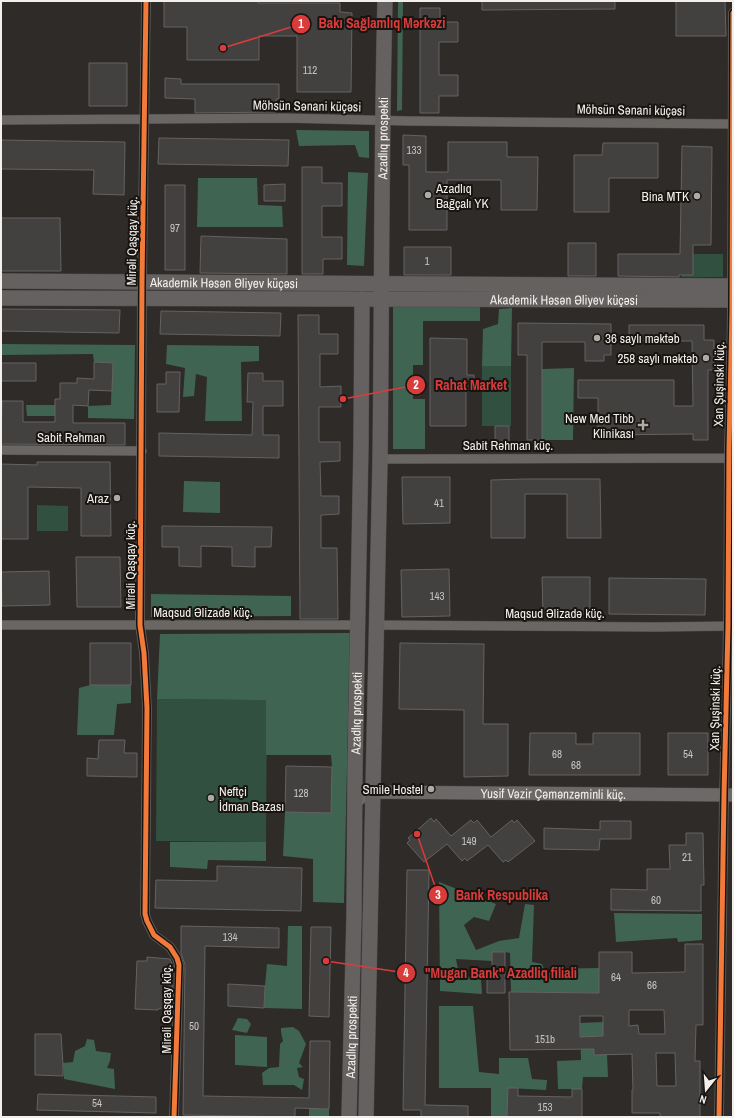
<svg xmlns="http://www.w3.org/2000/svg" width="734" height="1118" font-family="'Archivo Narrow',sans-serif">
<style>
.green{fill:#31503f}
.forest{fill:#406452}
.building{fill:#434040;stroke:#656262;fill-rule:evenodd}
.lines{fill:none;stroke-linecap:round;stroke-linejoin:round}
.minor-casing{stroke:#4a4845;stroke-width:10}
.secondary-casing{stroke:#4a4845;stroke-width:14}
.primary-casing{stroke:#4a4845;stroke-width:16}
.minor{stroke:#696664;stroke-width:9}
.secondary{stroke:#6d6968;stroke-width:13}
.primary{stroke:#656161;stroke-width:15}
.cycleway-casing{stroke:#171411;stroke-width:8}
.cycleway{stroke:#f17a3a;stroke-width:5}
.poi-dot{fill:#aeaaa6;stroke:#171411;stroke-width:1.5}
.labels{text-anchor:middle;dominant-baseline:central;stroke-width:4;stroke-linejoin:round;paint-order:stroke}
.number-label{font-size:11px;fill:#c7c3c0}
.street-label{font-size:13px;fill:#f3efea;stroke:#171411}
.poi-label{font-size:13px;fill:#f3efea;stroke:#171411;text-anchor:end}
.leader{fill:none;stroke:#d93c3b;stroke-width:1.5}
.callout-dot{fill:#d93c3b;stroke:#171411;stroke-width:1.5}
.mark-label{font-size:12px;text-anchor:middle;font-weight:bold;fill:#fff}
.callout-label{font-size:14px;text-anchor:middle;font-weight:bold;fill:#d93c3b;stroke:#171411;stroke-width:4;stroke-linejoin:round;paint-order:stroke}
</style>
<rect width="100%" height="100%" fill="#2e2b28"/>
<!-- green -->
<path class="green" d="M682,254H723V277H682Z
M482,366H511V426H482Z
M37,505L68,506V531H37Z
M157,699L267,700L266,842L156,841Z"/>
<!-- forest -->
<path class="forest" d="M398,1H403L402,110L397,111Z
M296,130L369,131V158L359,157L355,145L299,146Z
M348,172L368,173L364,266L347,265Z
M198,178H257L258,205L282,206L283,227H197Z
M393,307H480V321H423V365H413V399H425V449H393Z
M512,308L511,366H482L483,329L498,324L499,309Z
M1,344L135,345L134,419L88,418V406L111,405L112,363L94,362L93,354L1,355Z
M167,345L259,346V361L241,362L242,421H205L207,377L196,374L194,396L183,397L185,368L166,364Z
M574,368L573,440H542V369Z
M26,405H55V416H27Z
M184,481L220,482V513L183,512Z
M151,594L291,596V616L151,617Z
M350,633L344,903L313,902V859L283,856L285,812L332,767L331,755H266V700L157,699L160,634Z
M90,685H131V703L117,704L114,735H77L79,688Z
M170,842H266V861L208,860L207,869L170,867Z
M439,882L496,904L489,921L474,917L464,925L476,950L499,941L519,938L525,904L534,905L532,962L542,964L544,969L599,968L600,993L511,992L510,953L505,952L492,961L456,959L459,974L481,979L482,994L440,991Z
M614,913L702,914V940L678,942L677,938L616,942Z
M288,926H302V1009L264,1008L265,986L267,964L287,966Z
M439,1006H473L479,1072L499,1074V1058H528L532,1079L547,1080L546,1090L508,1088L507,1117H491V1088H439Z
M238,1018L247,1019L251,1024L247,1033L232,1030Z
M603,1022V1036L594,1037V1054H607L608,1077H583L582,1089H558L557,1061L581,1060L580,1023Z
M293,1027L299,1031L306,1044L299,1063L303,1067L297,1068L299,1077L304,1079L302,1090L294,1085H263L262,1073L269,1068L279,1067L280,1044L283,1041L281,1032V1028Z
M235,1035L267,1037V1067L235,1065Z
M87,1039L94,1040L96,1051L111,1053L110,1061L107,1068L114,1069L115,1089L64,1079L63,1063L73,1062L75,1051L85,1046Z
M309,1109H329V1117H309Z"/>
<!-- building -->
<path class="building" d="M164,1H258V3H340V12L352,13L351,92H297V36H259V60H187V27H164Z
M482,1H615V9L482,10Z
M676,1H725L726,36H676Z
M420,8H440V22H458V42H439V75H458V96H439V113H420Z
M89,63H127V106H89Z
M165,78L181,79V84H279V99H276V112L195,113V99L165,98Z
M403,135L426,136V172H448V142H507V157H538L537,210H501V180H447V230H409V165H403Z
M159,138L289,140L288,166L158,164Z
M1,140L125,142L124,195L93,194L94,170L1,169Z
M603,143H658V178H609V212H574V155H602Z
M682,146L712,147L711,245H693V275H679V277L618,276V254H680Z
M302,167H322V183H342V206H322V237H342V259H323V274H302Z
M285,184V201H264V185Z
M165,185H185V270H165Z
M1,218H60L61,271H1Z
M201,236L287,239V274L200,273Z
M568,243H596V276H568Z
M404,247H451V275H404Z
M1,309L120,310L119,333L1,331Z
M161,311L281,313L280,336L160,334Z
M298,315H319V334H338V354H320V387L341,386V407H319V442H340V461L320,462L321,496H339V514L321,515V548H337L338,619H300Z
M518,323L611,324V355H604V361H585V342H542V440H527V355H518Z
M629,325H704V340H714V370H708V440H693V434L598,435V398H578V380H674V406H693L692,341H629Z
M430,338L467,339V375H474V390L466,389V426H430Z
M94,362L113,363L112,391L89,390L88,406L73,405V423H125V445L1,444L2,401H23V422H55V399H60V383H77V378L94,379Z
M1,363H36V381H1Z
M166,372H180L179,412H157V384H166Z
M248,373H263V381H283V406H263V435H279V458L159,456V433L252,435L253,402H247Z
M495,426H509V442H495Z
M37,462H110L111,536H81V488L28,487V539H1V464L37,465Z
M402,477H450V523L403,524Z
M525,479H600L601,538H567V494H525V538H491V480Z
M162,526L272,527L271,547H255V567L232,566V547L201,546V567L179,566V547H162Z
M76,557H120L121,607H77Z
M449,569L450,616L402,617L401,570Z
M49,571L50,605L2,606L1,572Z
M542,577H590V614H543Z
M609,578L706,579L705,615L609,614Z
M90,643H131V685H90Z
M400,643L484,644L483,724H508V776L464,777V710L399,709Z
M530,733H576V744H593V733H640V775H529Z
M668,733H708V775H668Z
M99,740H125L124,753H137V777L87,776V758L98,759Z
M286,766L332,767L331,813L285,812Z
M431,818L434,822L436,819L451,836L471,820L474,823L477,820L491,837L512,820L514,823L517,820L535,841L508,862L506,860L503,862L488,845L467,861L465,858L462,861L447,844L424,862L407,843L410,840L408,838Z
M600,821H631V839H600L599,850L544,849V828L600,830Z
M686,833H703L704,885H701V911L611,910V889L647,890V869H670L669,845H686Z
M217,866L302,868L301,911L155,908L156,880L217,881Z
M407,870H429L425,1105L468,1106V1117H421V1110H403Z
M181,926L279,928V948L205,946L203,1096L309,1098L310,1041H330L329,1109L295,1108V1117L183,1115L185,965L181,953Z
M311,927H331L329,1017L309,1016Z
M685,944H703V1025H696L695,1061H700V1117H660V1113H632V1090H633L632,1054L594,1055V1049L510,1050L509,992L599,993V952H632V973L685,972ZM629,1010H664L665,1034H639L638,1025L629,1026ZM580,1016H603V1036L580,1037ZM656,1053H675L676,1086H657Z
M492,952H505V993H487V973H492Z
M147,957L170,959L173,966L172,997L168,1004L165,1007L158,1009V1010L135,1009L137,961H147Z
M228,984L265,986L264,1008L228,1006Z
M35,1034H61L63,1065V1076L35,1075Z
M508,1088H518V1096L572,1097V1089H582V1117H507Z
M38,1094L156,1097V1113L37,1110Z"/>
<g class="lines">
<defs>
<path id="minor" d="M146,1L142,282L140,625L144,653L147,708L145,914L147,921L154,935L170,947L177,958L179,965L174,1117
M1,120L284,118L408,121L733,124
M1,450L142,451
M380,459L733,458
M1,625H357
M377,625L656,627L733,626
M719,1117L724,795L728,626L729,448L732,312L733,13"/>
<g id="secondary">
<path id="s1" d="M355,803C360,797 365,793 373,792L733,795"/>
</g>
<g id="primary">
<path id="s2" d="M1,281L733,286"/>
<path id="s3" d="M1,298L733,300"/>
<path id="s4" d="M349,1117L354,916L355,768L361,444L362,299"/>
<path id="s5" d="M366,1117C370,898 376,680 380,461C382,308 381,154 385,1"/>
</g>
</defs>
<!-- minor casing -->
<use href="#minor" class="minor-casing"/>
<!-- secondary casing -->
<use href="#secondary" class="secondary-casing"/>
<!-- primary casing -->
<use href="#primary" class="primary-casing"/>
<!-- minor -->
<use href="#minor" class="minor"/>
<!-- secondary -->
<use href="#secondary" class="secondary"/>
<!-- primary -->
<use href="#primary" class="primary"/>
<defs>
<path id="cycleway" d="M146,1L142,282L140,625L144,653L147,708L145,914L147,921L154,935L170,947L177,958L179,965L174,1117
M719,1117L724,795L728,626L729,448L732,312L733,13"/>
</defs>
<!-- cycleway casing -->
<use href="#cycleway" class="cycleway-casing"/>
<!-- cycleway -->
<use href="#cycleway" class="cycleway"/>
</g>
<!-- markers -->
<g class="poi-dot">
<circle cx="428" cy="195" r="4"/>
<circle cx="697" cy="196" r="4"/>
<circle cx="597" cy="338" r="4"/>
<circle cx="706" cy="358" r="4"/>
<path d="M641 419h4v4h4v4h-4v4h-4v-4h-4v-4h4z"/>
<circle cx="117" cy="498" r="4"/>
<circle cx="431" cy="789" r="4"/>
<circle cx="211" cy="798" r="4"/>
</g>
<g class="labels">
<!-- number labels -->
<g class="number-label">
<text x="310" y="70">112</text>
<text x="414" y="150">133</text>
<text x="175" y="228">97</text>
<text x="427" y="261">1</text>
<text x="439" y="503">41</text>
<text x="437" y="596">143</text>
<text x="557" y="754">68</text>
<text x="688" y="754">54</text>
<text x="576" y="765">68</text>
<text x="301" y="793">128</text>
<text x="469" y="841">149</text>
<text x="687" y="857">21</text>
<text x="656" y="900">60</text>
<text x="230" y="937">134</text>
<text x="616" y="977">64</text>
<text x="652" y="985">66</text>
<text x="194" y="1026">50</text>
<text x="545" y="1039">151b</text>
<text x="97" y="1103">54</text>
<text x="545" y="1107">153</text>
</g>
<!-- street labels -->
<g class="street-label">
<text transform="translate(307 106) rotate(1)">Möhsün Sənani küçəsi</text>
<text transform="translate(631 110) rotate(1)">Möhsün Sənani küçəsi</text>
<text stroke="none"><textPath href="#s5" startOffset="979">Azadlıq prospekti</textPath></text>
<text transform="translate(132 241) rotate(-89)">Mirəli Qaşqay küç.</text>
<text stroke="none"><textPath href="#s2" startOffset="223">Akademik Həsən Əliyev küçəsi</textPath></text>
<text stroke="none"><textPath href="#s3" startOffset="563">Akademik Həsən Əliyev küçəsi</textPath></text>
<text transform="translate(719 384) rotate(-89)">Xan Şuşinski küç.</text>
<text x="71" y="437">Sabit Rəhman</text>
<text x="508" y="445">Sabit Rəhman küç.</text>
<text transform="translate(130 565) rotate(-90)">Mirəli Qaşqay küç.</text>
<text x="203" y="612">Maqsud Əlizadə küç.</text>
<text x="555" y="613">Maqsud Əlizadə küç.</text>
<text transform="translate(715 708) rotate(-89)">Xan Şuşinski küç.</text>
<text stroke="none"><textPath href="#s4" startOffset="404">Azadlıq prospekti</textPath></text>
<text stroke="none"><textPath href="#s1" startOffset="202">Yusif Vəzir Çəmənzəminli küç.</textPath></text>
<text transform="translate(166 1009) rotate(-90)">Mirəli Qaşqay küç.</text>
<text stroke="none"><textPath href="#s4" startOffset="80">Azadlıq prospekti</textPath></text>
</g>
<!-- poi labels -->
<g class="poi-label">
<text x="436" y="188" text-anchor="start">Azadlıq<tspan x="436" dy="15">Bağçalı YK</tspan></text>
<text x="689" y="196">Bina MTK</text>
<text x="605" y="338" text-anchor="start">36 saylı məktəb</text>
<text x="698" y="358">258 saylı məktəb</text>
<text x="634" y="418">New Med Tibb<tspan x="634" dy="15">Klinikası</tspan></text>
<text x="109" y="498">Araz</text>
<text x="423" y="789">Smile Hostel</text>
<text x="219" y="791" text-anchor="start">Neftçi<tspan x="219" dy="15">İdman Bazası</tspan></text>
</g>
</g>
<!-- callouts -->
<path class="leader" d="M223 48L301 24M343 399L416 385M417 834L438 895M326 961L406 973"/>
<g class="callout-dot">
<circle cx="223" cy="48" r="4"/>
<circle cx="343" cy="399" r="4"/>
<circle cx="417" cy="834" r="4"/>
<circle cx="326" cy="961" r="4"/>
<circle cx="301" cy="24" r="10"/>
<circle cx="416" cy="385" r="10"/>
<circle cx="438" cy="895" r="10"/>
<circle cx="406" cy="973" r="10"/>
</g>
<g class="mark-label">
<text x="301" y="28">1</text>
<text x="416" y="389">2</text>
<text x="438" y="899">3</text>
<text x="406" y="977">4</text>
</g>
<g class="callout-label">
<text x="382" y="28">Bakı Sağlamlıq Mərkəzi</text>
<text x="471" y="390">Rahat Market</text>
<text x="502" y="900">Bank Respublika</text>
<text x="501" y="978">"Mugan Bank" Azadliq filiali</text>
</g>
<!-- border -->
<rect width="734" height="1118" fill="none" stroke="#f3efea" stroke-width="4"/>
<!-- north arrow -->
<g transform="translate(706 1090) rotate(197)" stroke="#171411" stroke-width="3" paint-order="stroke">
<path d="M0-3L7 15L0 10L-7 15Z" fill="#f3efea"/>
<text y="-6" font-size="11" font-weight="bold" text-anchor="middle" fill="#f3efea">N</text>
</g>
</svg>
